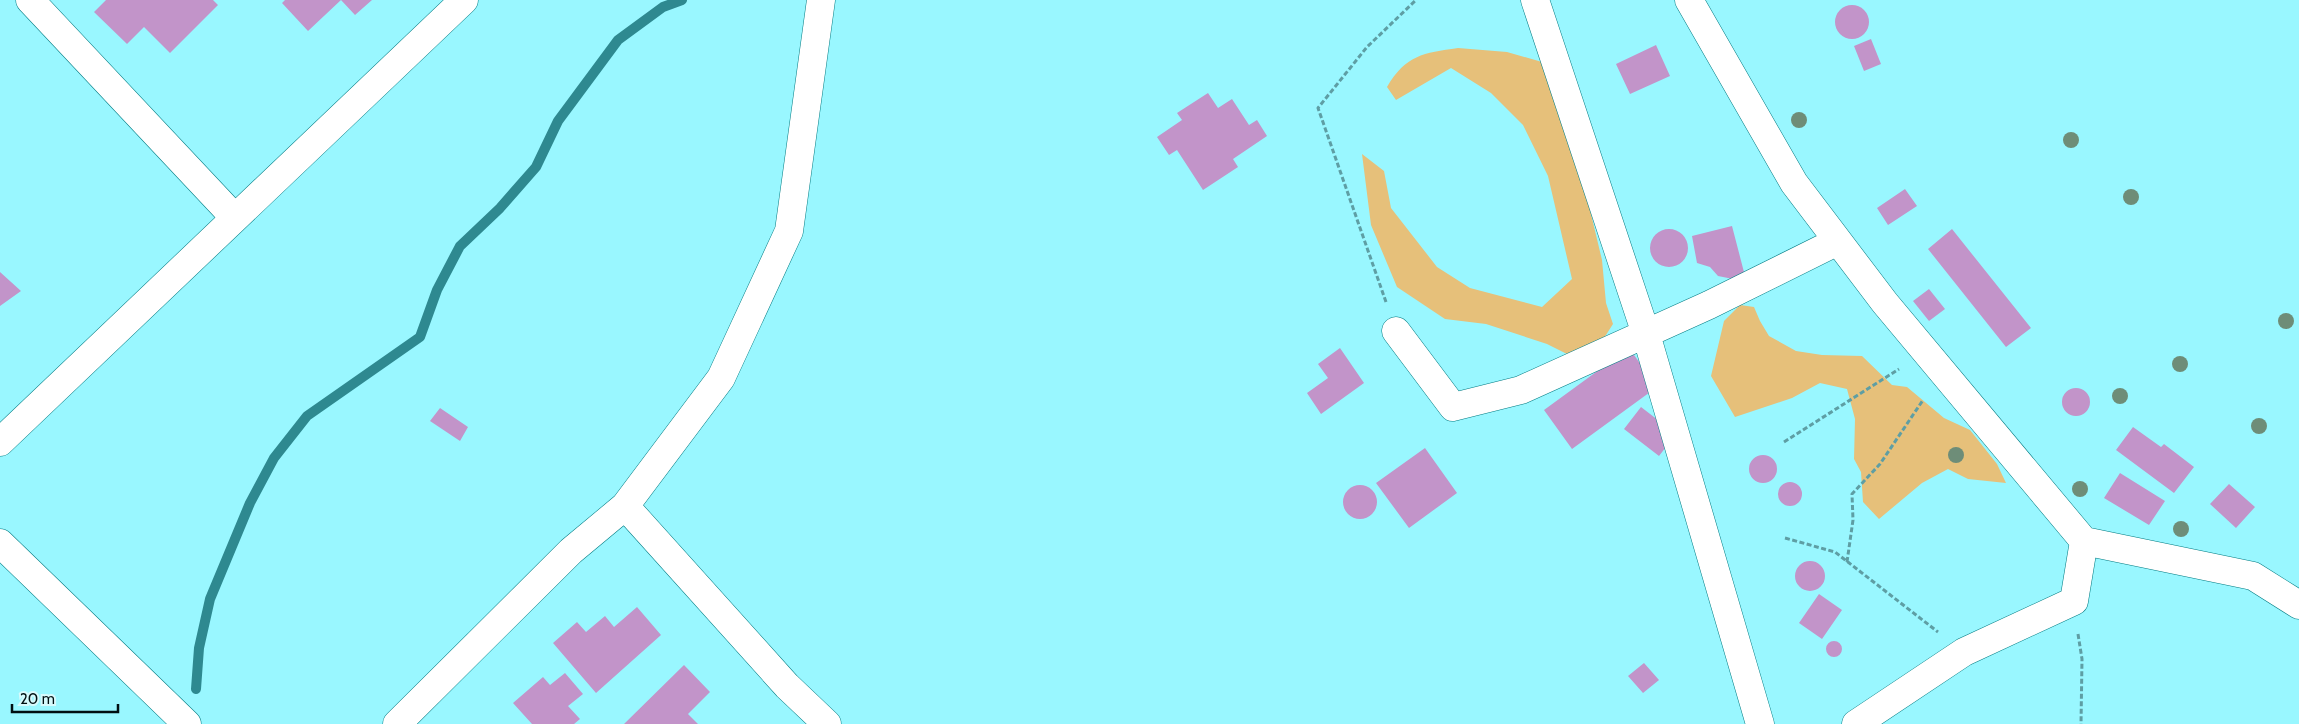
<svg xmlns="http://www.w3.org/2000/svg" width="2299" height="724" font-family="Cabin,sans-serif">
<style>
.green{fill:#e6c07a}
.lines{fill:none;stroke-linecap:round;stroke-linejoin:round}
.stream{stroke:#2e8990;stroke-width:10}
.building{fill:#c294c9}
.street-casing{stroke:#037c83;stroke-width:29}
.path{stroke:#5e9ea4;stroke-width:3;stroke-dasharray:5 2.5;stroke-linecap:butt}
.street{stroke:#fff;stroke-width:28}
.tree{fill:#6e8d78}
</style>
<rect width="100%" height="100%" fill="#99f7ff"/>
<!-- green -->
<path class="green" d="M1458,48L1507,52L1542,62L1582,167L1591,214L1602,260L1606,303L1613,324L1597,349L1569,355L1547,344L1486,324L1445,319L1397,287L1371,225L1362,154L1384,171L1391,208L1437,267L1470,288L1542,307L1572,279L1548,176L1523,125L1491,93L1451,68L1396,100L1387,87C1406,55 1423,53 1458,48Z
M1740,305L1754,307L1760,321L1769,336L1796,351L1822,355L1862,356L1892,385L1907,387L1944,418L1970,430L1997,464L2006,483L1968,479L1948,469L1922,483L1879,519L1863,502L1861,472L1854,459L1855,419L1847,389L1820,383L1792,398L1735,417L1711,376L1724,321Z"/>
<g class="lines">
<!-- stream -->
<path class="stream" d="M196,689L199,648L210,599L250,503L274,458L307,416L420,337L437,290L460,246L500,208L536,167L558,121L618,40L663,7L682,0"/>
</g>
<!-- building -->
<path class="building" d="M106,0H213L218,5L170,53L144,27L127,44L94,12Z
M285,0H372L355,15L341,0L308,31L282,3Z
M1835 22a17 17 0 1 1 34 0a17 17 0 1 1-34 0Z
M1871,39L1881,64L1864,71L1854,46Z
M1656,45L1670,76L1630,94L1616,64Z
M1208,93L1218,108L1232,99L1249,125L1257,120L1267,136L1233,159L1238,167L1203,190L1177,150L1169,155L1157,137L1182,120L1177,113Z
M1905,189L1917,206L1888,225L1877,208Z
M1732,226L1745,276L1733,279L1718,276L1710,267L1697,263L1692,236Z
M1952,229L2031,328L2006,347L1928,249Z
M1650 248a19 19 0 1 1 38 0a19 19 0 1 1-38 0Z
M0,272L21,291L0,306Z
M1929,289L1945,309L1929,321L1913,301Z
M1340,348L1364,383L1321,414L1307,393L1328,378L1318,364Z
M1629,348L1657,387L1572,449L1544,410Z
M2062 402a14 14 0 1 1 28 0a14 14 0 1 1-28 0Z
M1641,407L1676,434L1659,456L1624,429Z
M440,408L468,427L460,441L430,421Z
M2133,427L2161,447L2164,444L2194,467L2174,493L2116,450Z
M1425,448L1457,493L1409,528L1376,483Z
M1749 469a14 14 0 1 1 28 0a14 14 0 1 1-28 0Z
M2120,473L2165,501L2149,525L2104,498Z
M1778 494a12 12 0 1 1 24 0a12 12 0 1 1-24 0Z
M2229,484L2255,507L2236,528L2210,504Z
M1343 502a17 17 0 1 1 34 0a17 17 0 1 1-34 0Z
M1795 576a15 15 0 1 1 30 0a15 15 0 1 1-30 0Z
M1819,594L1842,610L1822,639L1799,623Z
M637,607L661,635L596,693L553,643L577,622L586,632L605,616L614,627Z
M1826 649a8 8 0 1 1 16 0a8 8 0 1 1-16 0Z
M1644,663L1659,680L1643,693L1628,676Z
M684,665L710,692L688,714L698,724H624Z
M565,673L583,694L568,706L580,719L574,724H532L513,703L543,677L550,685Z"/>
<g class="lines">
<defs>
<path id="street" d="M30,0L235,218
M1535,0L1646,334L1760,724
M1689,0L1794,183L1885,303L2084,541L2253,576L2299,605
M1396,331L1453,407L1521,390L1709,305L1838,241
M0,442L464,0
M625,506L787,686L827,724
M0,543L187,724
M397,724L571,551L625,506L721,378L789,231L821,0
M1856,724L1964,652L2074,601L2084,541"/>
</defs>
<!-- street casing -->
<use href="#street" class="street-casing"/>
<!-- path -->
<path class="path" d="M1386,302L1318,108L1367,47L1416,0
M1784,442L1899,369
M1785,538L1835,552L1938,632
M1847,562L1853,520L1852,494L1880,464L1923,400
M2078,634L2082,659L2081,724"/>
<!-- street -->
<use href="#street" class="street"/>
</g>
<!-- trees -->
<g class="tree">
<circle cx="1799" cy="120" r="8"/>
<circle cx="2071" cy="140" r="8"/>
<circle cx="2131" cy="197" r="8"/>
<circle cx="2286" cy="321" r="8"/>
<circle cx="2180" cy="364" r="8"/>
<circle cx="2120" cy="396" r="8"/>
<circle cx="2259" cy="426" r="8"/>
<circle cx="1956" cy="455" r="8"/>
<circle cx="2080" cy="489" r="8"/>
<circle cx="2181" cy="529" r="8"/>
</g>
<!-- scale -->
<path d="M12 704v8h106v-8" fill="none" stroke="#000f11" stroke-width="2.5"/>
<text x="20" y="704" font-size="15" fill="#000f11" stroke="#d7fafc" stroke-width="4" paint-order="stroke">20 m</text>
</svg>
